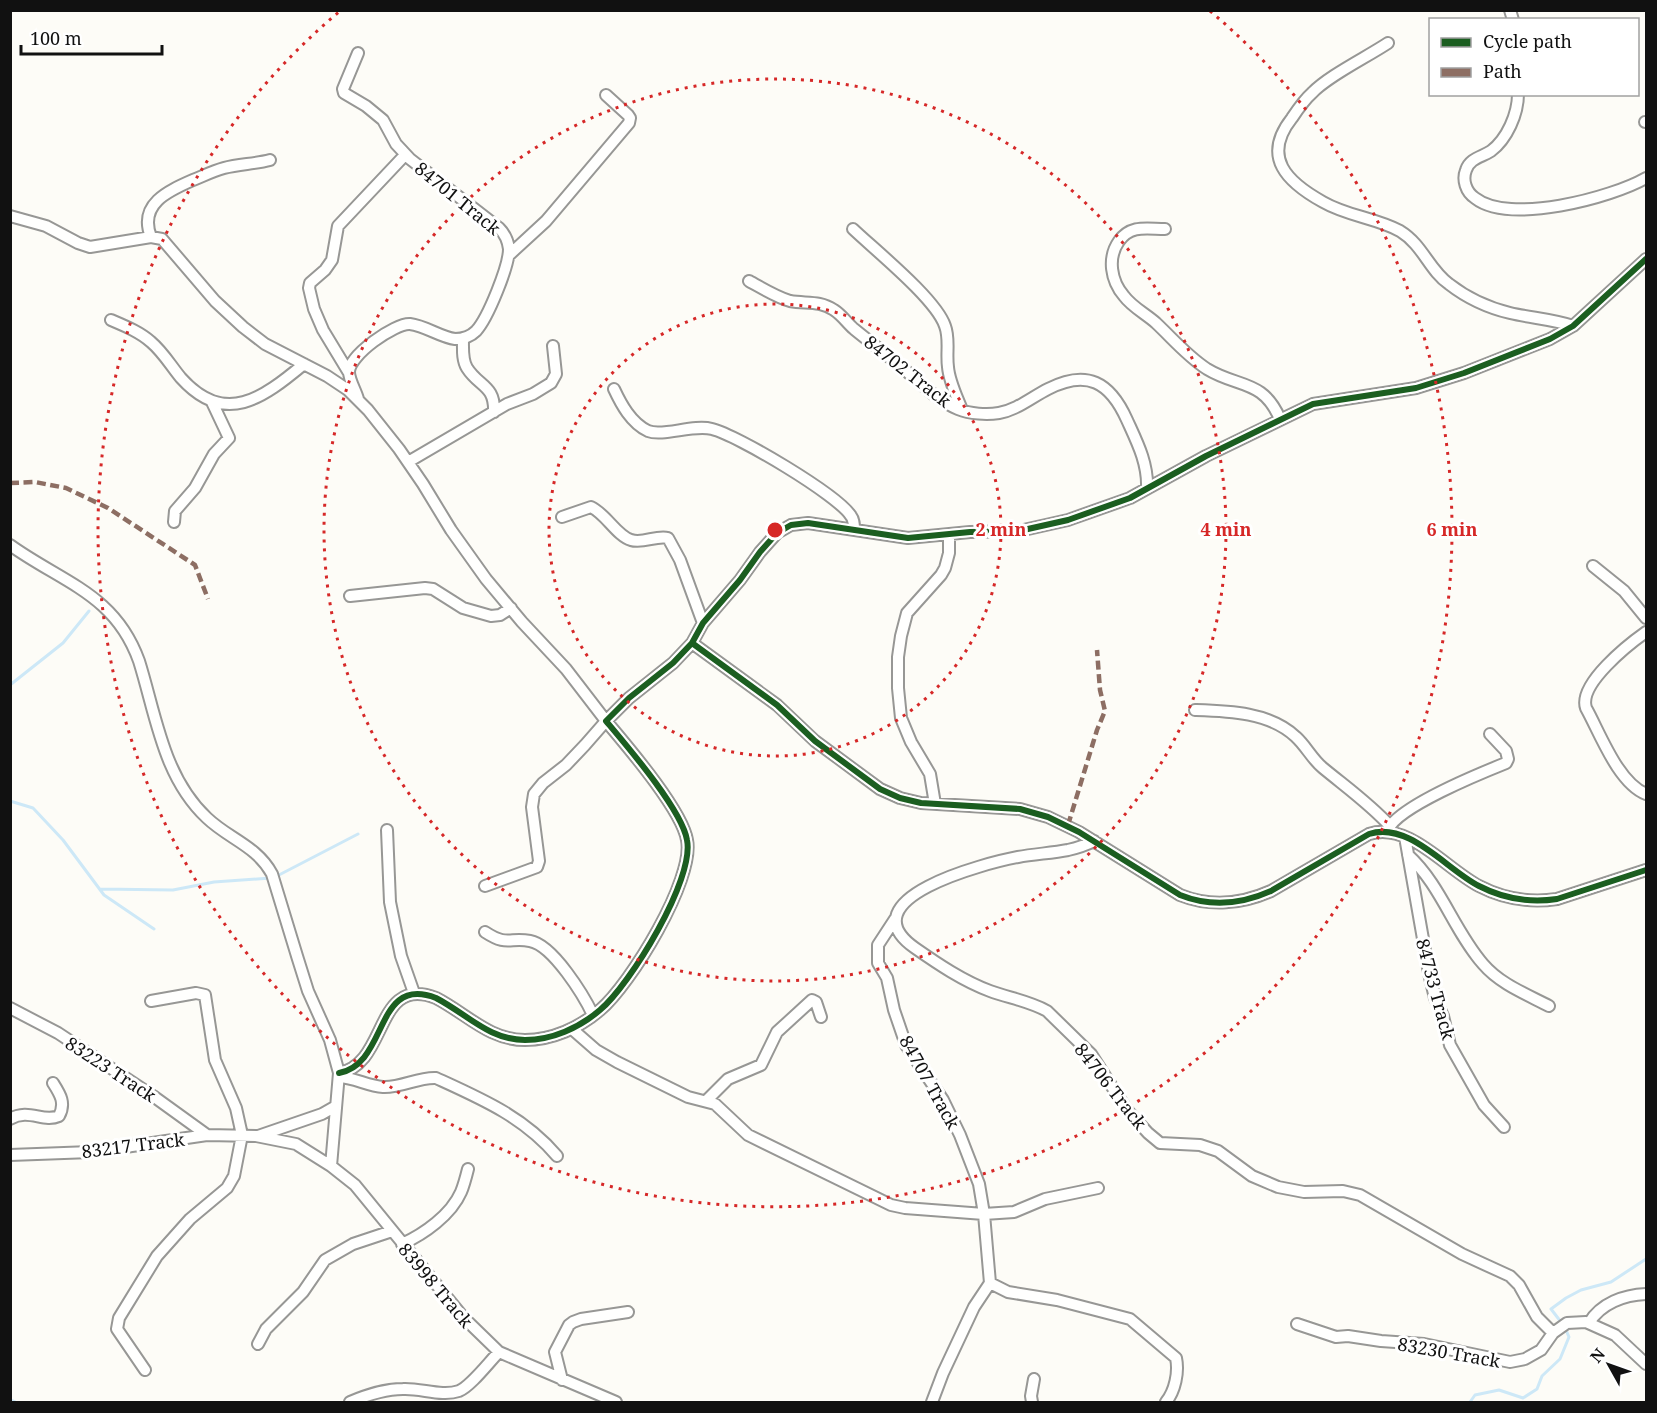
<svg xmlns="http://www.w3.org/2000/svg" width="1657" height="1413" font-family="'Noto Serif',serif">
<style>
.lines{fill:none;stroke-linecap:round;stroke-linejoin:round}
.stream{stroke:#cde8f7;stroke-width:3}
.minor-casing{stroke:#979795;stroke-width:14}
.minor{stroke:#fffffe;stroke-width:10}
.quiet{stroke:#8d6e63;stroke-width:4.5;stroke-dasharray:9 4.5;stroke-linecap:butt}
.cycleway-casing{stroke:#fff;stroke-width:10}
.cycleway{stroke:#1b5e20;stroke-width:6}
.ring{fill:none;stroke:#d62828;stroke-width:3;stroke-dasharray:3 6}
.labels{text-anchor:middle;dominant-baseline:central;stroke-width:6;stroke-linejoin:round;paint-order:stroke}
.street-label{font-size:18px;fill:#111;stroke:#fff}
.centre{fill:#d62828;stroke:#fff;stroke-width:3}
.ring-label{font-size:18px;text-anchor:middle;font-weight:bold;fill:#d62828;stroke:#fff;stroke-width:6;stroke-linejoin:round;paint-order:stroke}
</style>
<rect width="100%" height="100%" fill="#fdfcf7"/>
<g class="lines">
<!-- stream -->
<path class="stream" d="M10,685L63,643L89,611
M10,801L33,808L63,840L104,895L154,929
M277,876L358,834
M100,889L173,890L214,882L271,878
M1561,1322L1551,1309L1566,1298L1581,1290L1611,1282L1646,1259
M10,1400L15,1402
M1470,1402L1475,1395L1499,1390L1523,1398L1537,1389L1542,1376L1560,1359L1569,1337L1566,1330"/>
<defs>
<path id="minor" d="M1510,10L1513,20
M1388,43C1367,57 1328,76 1312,93C1304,100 1298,109 1292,118C1261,157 1287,182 1323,202C1347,216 1376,218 1400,231C1423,245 1429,270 1449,284C1467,298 1489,308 1510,313C1531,318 1552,319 1573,326
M358,53L343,89L344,93L366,106L383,120L396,144L410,159L499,228C505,234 508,240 509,249C509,266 488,318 476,331C470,337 464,339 455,339C440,337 426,326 410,324C395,323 349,355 349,372C349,380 356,391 358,399
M1518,94C1518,114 1507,139 1491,151C1482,157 1470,158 1466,170C1462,180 1466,192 1475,198C1509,225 1611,198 1646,178
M1645,122H1646
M10,216L46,226L78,243L90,247L151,237L162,239L215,301L243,327L265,344L327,376L348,390L368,410L399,449L423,484L451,530L486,579L522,622L566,669L606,721L585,745L566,765L543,783L534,794L532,807L539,861L537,867L485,886
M853,229C875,250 936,299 945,326C950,339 946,353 948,367C949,381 957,397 962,410
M1165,229C1148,229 1131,224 1119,241C1107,258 1111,281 1124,296C1132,307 1146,314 1156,323C1173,339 1187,356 1207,369C1238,388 1263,379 1280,419
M151,237C138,204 168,191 193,180C203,176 213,171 224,168C239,164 255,164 270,160
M509,255L546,221L629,123L630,118L628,115L606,95
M749,281C762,288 776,297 790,301C806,304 819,300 834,310C842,315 847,323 854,329C870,342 887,355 904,369C920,383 938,401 958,409C970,414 987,415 999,413C1017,410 1032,397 1048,389C1087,369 1110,382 1127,420C1137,442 1148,463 1147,488
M111,320C125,326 140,332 151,342C163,352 171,366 181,378C225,427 263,398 304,364
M463,339C463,349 462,360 467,368C479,387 495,385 494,412
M349,373L323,330L314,309L309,288L310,283L325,270L332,260L338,226L405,155
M614,389C621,404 631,423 648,431C663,437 693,424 712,429C737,435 838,495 851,516C854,520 854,524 854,529
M408,462L507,404L533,394L551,383L556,374L553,346
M562,517L591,507C606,514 617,536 631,540C643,544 656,535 668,538L680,560L703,623
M174,522L175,511L195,488L214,454L229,438L212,402
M10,545C63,583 115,594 139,661C156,715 163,777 207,818C229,839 257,846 272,874L297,956L308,991L330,1040L339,1073L331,1166
M1593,566L1624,591L1646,618
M350,596L425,588L433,589L463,608L491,616L500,615L511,608
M1646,632C1629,644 1578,684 1586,708C1600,733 1618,783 1646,794
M692,643L703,623L740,580L760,552L777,533L791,525L808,523L908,538L970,532L1019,531L1068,520L1130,498L1206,456L1313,404L1416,388L1464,373L1550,339L1573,326L1646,259
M1195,710C1228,711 1270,712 1296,737C1306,746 1312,759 1323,768C1346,787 1370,804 1390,826
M935,804L930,774L911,742L901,718L898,688V657L901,636L907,613L941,575L945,568L949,553V534
M387,830L390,902L401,956L414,993
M1388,830C1397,807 1481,773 1506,763L1508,759L1506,751L1490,734
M1405,837L1429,973L1435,998L1443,1016L1450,1045L1484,1105L1504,1127
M1094,841C1086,845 1077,848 1068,850C1052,853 1035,854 1018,857C986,863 845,899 915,948C938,964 963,981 990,991C1009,998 1029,1001 1047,1011L1091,1054L1127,1110L1148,1133L1160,1143L1200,1145L1218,1151L1252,1176L1278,1187L1304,1192L1343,1191L1360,1195L1462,1254L1510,1276L1519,1285L1537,1317L1553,1333
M1408,855C1441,885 1454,931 1483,964C1500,984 1526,994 1549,1006
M895,919L878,945V963L887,978L894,1010L906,1045L943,1100L960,1135L979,1184L984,1214L1014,1212L1045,1199L1098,1188
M485,932C508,947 509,937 530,941C553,945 584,996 593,1015
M10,1008L58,1033L153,1096L207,1135
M572,1029L596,1050L617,1062L688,1097L715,1104L748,1135L891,1205L905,1208L984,1214L990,1283L974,1307L943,1373L932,1402
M339,1073C389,1064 374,974 436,998C467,1014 489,1040 525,1040C552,1040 579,1028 600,1010C630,985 695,879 687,840C682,810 627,746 606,721L629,698L673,663L692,643L777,705L815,741L880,789L900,798L921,803L1020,809L1048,817L1079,832L1180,895C1210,907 1242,904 1271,891L1369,834C1409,821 1447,870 1479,886C1504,899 1530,903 1557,899L1646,870
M340,1077C355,1078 368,1086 383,1087C401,1088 418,1077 436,1078C482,1099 524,1117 557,1156
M706,1101L728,1079L761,1065L777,1032L812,1000L816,1002L821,1017
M10,1119C29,1108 43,1123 59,1116C66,1103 60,1094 53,1083
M258,1136L322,1114L336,1106
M10,1155L91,1152L207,1135L256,1136L296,1144L331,1166L355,1185L463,1317L499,1352L616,1402
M402,1244C424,1234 451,1215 461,1192C464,1185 466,1177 468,1169
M990,1283L1008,1292L1057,1300L1130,1319L1176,1358C1179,1372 1175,1391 1166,1402
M1589,1323C1601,1303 1624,1295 1646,1294
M1297,1324L1336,1337L1348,1336L1381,1341L1424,1344L1510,1362L1525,1359L1541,1350L1553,1333L1567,1323L1586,1322L1615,1335L1646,1364
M258,1344L266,1329L303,1292L325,1260L353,1244L392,1231
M145,1370L117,1329L119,1318L157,1256L190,1219L227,1188L234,1176L242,1135L236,1108L215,1060L205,995L196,993L151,1001
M562,1380L555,1352L569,1325L573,1322L581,1319L628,1312
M350,1402C367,1395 384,1389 403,1389C421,1388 442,1397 459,1391C471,1386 489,1362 499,1352
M1032,1402L1031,1396L1034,1379"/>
</defs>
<!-- minor casing -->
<use href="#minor" class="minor-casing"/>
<!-- minor -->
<use href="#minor" class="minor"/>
<!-- quiet -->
<path class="quiet" d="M10,483L35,482L66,488L108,508L195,565L208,599
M1068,825L1097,730L1105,711L1100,690L1097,650"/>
<defs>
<path id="cycleway" d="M692,643L703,623L740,580L760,552L777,533L791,525L808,523L908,538L970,532L1019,531L1068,520L1130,498L1206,456L1313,404L1416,388L1464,373L1550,339L1573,326L1646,259
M339,1073C389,1064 374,974 436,998C467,1014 489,1040 525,1040C552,1040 579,1028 600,1010C630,985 695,879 687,840C682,810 627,746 606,721L629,698L673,663L692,643L777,705L815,741L880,789L900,798L921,803L1020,809L1048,817L1079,832L1180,895C1210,907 1242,904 1271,891L1369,834C1409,821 1447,870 1479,886C1504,899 1530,903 1557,899L1646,870"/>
</defs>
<!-- cycleway casing -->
<use href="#cycleway" class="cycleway-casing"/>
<!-- cycleway -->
<use href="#cycleway" class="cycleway"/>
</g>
<!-- distance rings -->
<g class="ring">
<circle cx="775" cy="530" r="226"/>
<circle cx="775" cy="530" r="451"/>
<path d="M1210 11A677 677 0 1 1 340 11"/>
</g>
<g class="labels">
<!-- street labels -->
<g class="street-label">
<text transform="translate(458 198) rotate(39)">84701 Track</text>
<text transform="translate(908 371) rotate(38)">84702 Track</text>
<text transform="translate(1436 989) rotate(75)">84733 Track</text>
<text transform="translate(111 1069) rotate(33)">83223 Track</text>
<text transform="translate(930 1082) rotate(61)">84707 Track</text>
<text transform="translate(1111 1086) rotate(52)">84706 Track</text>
<text transform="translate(133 1145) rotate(-7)">83217 Track</text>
<text transform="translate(436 1285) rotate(50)">83998 Track</text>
<text transform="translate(1449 1352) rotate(10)">83230 Track</text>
</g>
</g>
<circle cx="775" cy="530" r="9" class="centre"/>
<g class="ring-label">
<text x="1001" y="536">2 min</text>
<text x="1226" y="536">4 min</text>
<text x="1452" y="536">6 min</text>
</g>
<!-- border -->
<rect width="1657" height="1413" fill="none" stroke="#111111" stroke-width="24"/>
<!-- legend -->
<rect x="1429" y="18" width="210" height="78" fill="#ffffff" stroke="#a0a0a0" stroke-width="1.5"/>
<rect x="1441" y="38" width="30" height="9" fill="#1b5e20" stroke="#a0a0a0" stroke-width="1.5"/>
<text x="1483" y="48" font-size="18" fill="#111111">Cycle path</text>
<rect x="1441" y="68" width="30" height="9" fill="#8d6e63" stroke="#a0a0a0" stroke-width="1.5"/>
<text x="1483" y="78" font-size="18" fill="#111111">Path</text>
<!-- north arrow -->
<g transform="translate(1609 1365) rotate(310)" stroke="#ffffff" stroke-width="4.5" paint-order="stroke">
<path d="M0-4.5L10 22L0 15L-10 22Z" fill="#111111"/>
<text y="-9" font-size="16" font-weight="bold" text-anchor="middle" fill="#111111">N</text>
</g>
<!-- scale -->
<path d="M21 45v9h141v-9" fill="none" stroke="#111111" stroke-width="3"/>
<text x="30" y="45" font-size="18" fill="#111111" stroke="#ffffff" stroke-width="4.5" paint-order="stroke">100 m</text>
</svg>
